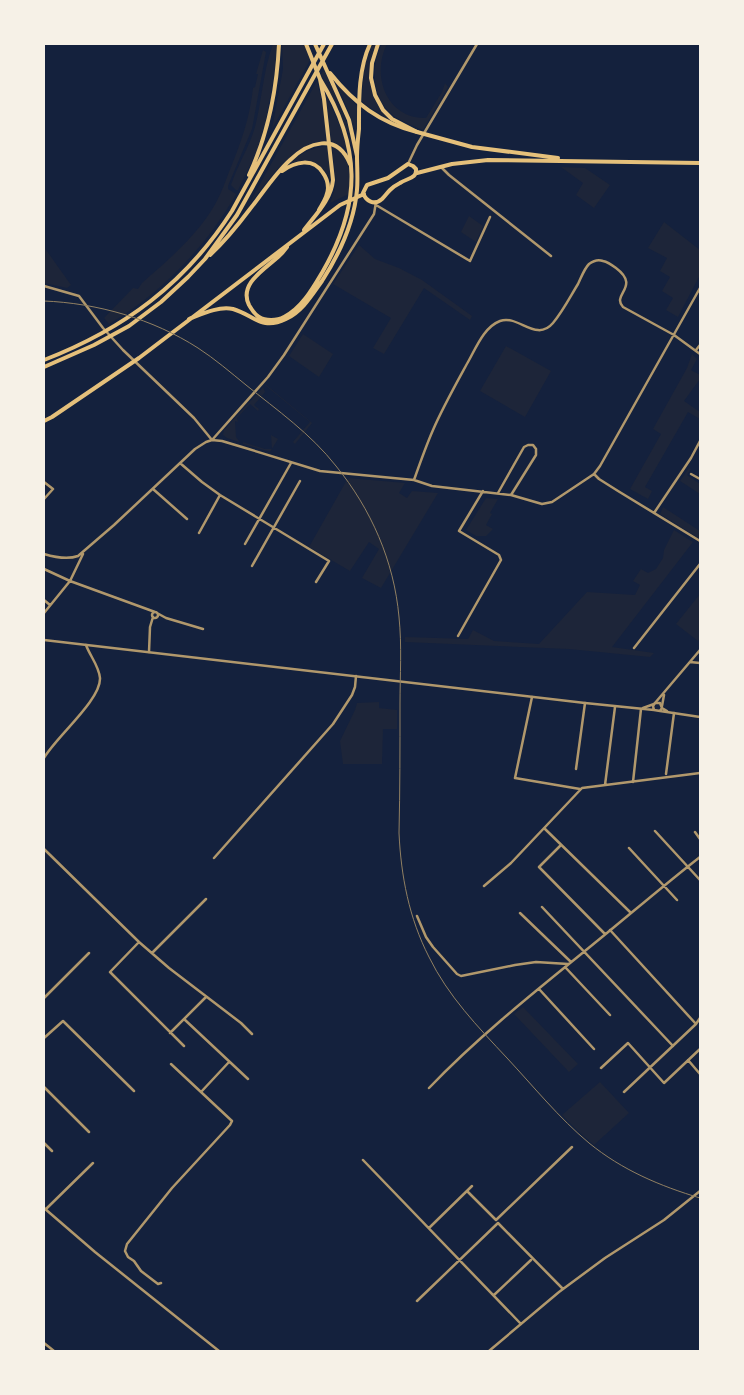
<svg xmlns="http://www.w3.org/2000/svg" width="744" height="1395" font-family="Mulish,sans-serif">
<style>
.green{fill:#1d2539}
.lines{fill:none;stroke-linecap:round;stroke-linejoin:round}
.minor{stroke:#b1986c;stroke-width:2.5}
.tertiary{stroke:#b1986c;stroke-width:2.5}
.primary{stroke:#e5c07b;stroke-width:4}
.trunk{stroke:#e5c07b;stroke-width:4}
.rail{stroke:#918062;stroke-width:1}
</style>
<rect width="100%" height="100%" fill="#14213d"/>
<!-- green -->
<path class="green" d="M273,44H278V55L265,124L257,151L238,190H236L231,185C237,166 249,148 255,127C262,100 263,71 273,44Z
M282,44H304L310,60L272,129L283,69Z
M372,44H376C368,65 366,89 380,108C384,113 390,117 393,122L364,104V103L362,101L364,68Z
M382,44H387C371,75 386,119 426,118L442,92L445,83L448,87L423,130C413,126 403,122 394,116C372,100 370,67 382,44Z
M263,50L266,52L252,129L228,186V189L236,194L234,198C203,250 161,293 109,324L104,318L133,288L138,289L142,283C167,261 193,239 211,211C219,199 224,185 229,172C240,145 250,118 253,88L255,87L258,74H256Z
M324,70C343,110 356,136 356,182L354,156L348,133L321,74Z
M317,81L324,111L326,141C288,146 267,182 245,211Z
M336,83L357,106V134L348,110Z
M326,95L345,137L347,149L331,141Z
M328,146L331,181C323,164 307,155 289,165C297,154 314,147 328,146Z
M332,147C353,152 350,177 349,194L330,203L334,192L336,182Z
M561,167L585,168L610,185L594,208L576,195L583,183Z
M469,216L483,226L476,242L461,232Z
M664,222L700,250V275L678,317L666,310L673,298L662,291L670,277L660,271L667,258L648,248Z
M359,245L375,259L399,268L422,280L472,316L470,320L424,288L384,354L373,348L391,318L333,284Z
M44,247L71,285L67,288L44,283Z
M303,334L333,354L319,377L289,356Z
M506,346L551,371L525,417L480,391Z
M692,354L697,359L691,370L700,375V379L684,401L700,412V419L688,412L645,487L652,491L648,499L630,489L661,434L653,429L687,368Z
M265,384L312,423L295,444L293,442L310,422L265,385Z
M263,387L265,392L254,405L259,409L258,411L250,404L237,418L238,422L235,421L236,437L239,441V442L227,438L223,435L224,430Z
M271,435L278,439L270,452L243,444V442L265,449H272Z
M689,468L691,469L687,475L700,484V494L680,481Z
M348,478L405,483L399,493L407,498L412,491L438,493L381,588L362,578L379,549L369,542L350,571L309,547Z
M486,498L498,499L490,513L492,514L486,525L493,529L486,536H476L466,530Z
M663,507L700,531V539L660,514Z
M674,530L693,542L612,647L654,653L650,657L569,649L405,642V637L468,639L473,630L494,641L539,644L587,592L635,595L640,585L633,581L641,569L648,573L656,569L663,558L664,550Z
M700,594V638L698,641L676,624Z
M379,702V708L397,710V729H383L382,764H343L340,741L355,710L357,703Z
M523,1007L578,1064L569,1072L514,1014Z
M600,1082L629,1113L594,1145L577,1130L562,1115Z"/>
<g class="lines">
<!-- minor -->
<path class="minor" d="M408,164L417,145L477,44
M441,167L449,175L551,256
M376,205L470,261L490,217
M44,286L79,296L103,328L123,350L194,418L212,440
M696,350L700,345
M212,440L222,441L242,447L320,471L414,480L432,486L511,495L542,504L552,502L594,474L600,466L700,288
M180,463L202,482L220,495L329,561L316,582
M594,474L599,479L618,491L700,541
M691,474L700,479
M414,480C420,463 426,446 433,430C443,407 456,384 468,362C476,348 484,327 500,321C518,314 536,343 553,323C563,311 570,297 578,284C581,278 584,269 589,264C593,261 598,259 603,261C608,262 612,265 616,268C641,287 611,294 623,307L674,335L700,354
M44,482L53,489L44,499
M153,489L187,519
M498,493L524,447L528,445H533L536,449V455L511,495
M654,513L691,458L700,441
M199,533L220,495
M245,544L291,463
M44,554C54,557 67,560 78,556L114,525L195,449L206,442L212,440L268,377L284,355L374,214L376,202
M252,566L300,481
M44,569L70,581L155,612
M44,600L50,605
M152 615a3 3 0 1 1 6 0a3 3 0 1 1-6 0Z
M44,613L70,581L83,554
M157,613L166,618L203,629
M458,636L501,560L499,555L459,531L483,491
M634,648L700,564
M149,652L150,627L153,617
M690,662L700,663
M532,697L515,778L580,789
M655,703L700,650
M662,706L664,695
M44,758C56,737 101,700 100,678C99,666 90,656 86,645
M576,769L585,703
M666,774L674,713
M633,782L641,709
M605,785L615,707
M544,828L630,912
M655,831L700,880
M695,832L700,839
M561,845L539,867L605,934
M629,848L677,900
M44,849L139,942L169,968L241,1023L252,1034
M214,858L333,724L352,695L355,687L356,676
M484,886L511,863L582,788L700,773
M542,907L673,1046
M520,913L571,962
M417,916L426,937L433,947L457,974L461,976L515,965L536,962L568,964
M610,930L696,1024
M139,942L110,972L184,1046
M152,953L206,899
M565,967L610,1015
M539,989L594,1049
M44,998L89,953
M184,1019L248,1079
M170,1033L206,997
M44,1038L63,1021L134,1091
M688,1060L700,1074
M601,1068L628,1043L664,1083L700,1049
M44,1087L89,1132
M429,1088C475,1040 528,997 580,955C620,923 659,889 700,857
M201,1092L229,1062
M624,1092L696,1024L700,1018
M44,1143L52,1151
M363,1160L521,1324
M467,1191L496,1220
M44,1208L95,1252L219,1351
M46,1209L93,1163
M496,1220L572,1147
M429,1228L472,1186
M161,1283L158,1284L141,1271L134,1261L128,1257L125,1251L127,1244L172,1188L230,1125L232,1121L171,1064
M494,1295L531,1260
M417,1301L498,1223L563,1289
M44,1343L54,1351
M489,1351L559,1292L605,1258L664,1220L700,1191"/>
<!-- tertiary -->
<path class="tertiary" d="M44,640L585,703L654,710
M643,708L654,704
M662,708L660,711L654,710L653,706L655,703H660L662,708L667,711
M660,711L700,717"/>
<!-- primary -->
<path class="primary" d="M378,44L372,63L371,78L375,95L383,110L392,119L417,132L472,147L558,158
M408,164L413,166L416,169C417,179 407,178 400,183C396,185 393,187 390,190C387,193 385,196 382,199C374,206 366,201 363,193L367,185L388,178Z
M417,173L452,164L488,160L700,163
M304,230C316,214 331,200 333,180L324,99L320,79L306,44
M287,247C285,249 283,253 280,255C267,268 238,283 249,305C252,310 254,314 259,317C265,321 277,321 284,317C302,308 313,288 323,271C362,203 361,146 320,79
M189,319C202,314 218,306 233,309C254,315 261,331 286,319C302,312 312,295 322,281C340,253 354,223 357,190C358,179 357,167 357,156C357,147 358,138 359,129C359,101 358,70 370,44
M44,421L52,417L139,358L340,205L364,194"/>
<!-- trunk -->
<path class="trunk" d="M315,44L349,120L357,156
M330,73C354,103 380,123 417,132
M282,171C295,162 313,157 323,173C326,177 328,183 328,188C328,196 323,203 319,210
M249,175C268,134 277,88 279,44
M210,255C225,241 238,225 250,209C263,193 274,175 289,161C308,142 337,132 350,164
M44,360C124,329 185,284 232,211L324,44
M44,367L94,345L129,326L161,302L188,277L205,259L237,215L332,44"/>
<!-- rail -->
<path class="rail" d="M44,301C97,303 153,319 198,348C215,359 230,372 246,385C277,410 311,434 336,466C371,509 394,561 399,617C402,646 400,675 400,704C400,747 400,790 399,833C401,876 409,918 429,957C448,996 478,1027 507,1058C534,1087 559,1118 589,1143C622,1170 660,1186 700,1198"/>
</g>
<!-- border -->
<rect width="744" height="1395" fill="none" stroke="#f6f1e7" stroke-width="90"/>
</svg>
